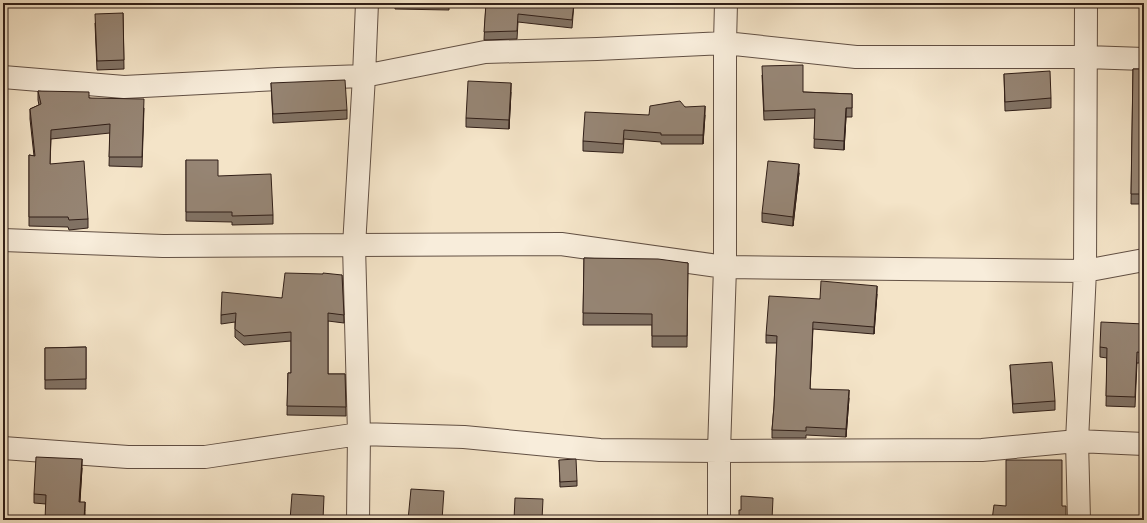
<svg xmlns="http://www.w3.org/2000/svg" width="1147" height="523" font-family="'IM FELL DW Pica',serif">
<style>
.lines{fill:none;stroke-linecap:round;stroke-linejoin:round}
.street-casing{stroke:#625044;stroke-width:24}
.street{stroke:#f8eddb;stroke-width:22}
.wall{fill:#817264;stroke:#311f18}
.shaded-wall{fill:#695d51;stroke:#311f18}
.building{fill:#968574;stroke:#311f18}
</style>
<rect width="100%" height="100%" fill="#f4e4c8"/>
<filter id="stains"><feTurbulence type="fractalNoise" baseFrequency=".005" numOctaves="4"/><feColorMatrix values="0 0 0 0 .2 0 0 0 0 .09 0 0 0 0 .02 0 0 0 .5 -.17"/></filter>
<radialGradient id="worn" r=".72"><stop offset=".6" stop-color="#630" stop-opacity="0"/><stop offset="1" stop-color="#630" stop-opacity=".3"/></radialGradient>
<g class="lines">
<defs>
<path id="street" d="M3,77L124,87L278,79L364,76L485,52L597,49L725,43L856,57H1086L1144,59
M3,240L163,246L561,244L725,267L1085,271L1144,260
M3,448L128,457H205L359,434L464,437L600,450L719,451L982,450L1077,441L1144,444
M358,520L359,434L354,246L364,76L367,3
M719,520V451L725,267V43L726,3
M1079,520L1077,441L1085,271L1086,3"/>
</defs>
<!-- street casing -->
<use href="#street" class="street-casing"/>
<!-- street -->
<use href="#street" class="street"/>
</g>
<!-- wall -->
<path class="wall" d="M395,3H449V10L395,9Z
M486,3H574L572,28L518,22L517,39L484,40Z
M123,13L124,69L97,70L95,23Z
M1133,69H1144V204H1131Z
M1004,74L1051,98V108L1005,111Z
M762,75L803,92L852,94V117H846L844,150L814,148L815,118L764,120Z
M271,83L347,110V119L273,123Z
M38,91L89,98L144,108L142,167L109,166L110,133L51,139L50,164L88,219V228L69,230L68,227L29,226V155L34,156L30,119V109L39,105L38,100Z
M511,92L509,129L466,127V118Z
M685,107L705,115L703,144H661V142L624,139L623,153L583,151V141L649,115Z
M186,160L273,215V224L232,225V222L186,221Z
M799,173L793,226L762,222V213Z
M584,258L688,263L687,347H652V325H583Z
M342,275L344,323L328,321V374H345L346,416L287,415L288,373H291V341L244,345L235,337V322L221,324V315L282,298Z
M877,294L874,334L813,329L810,389L849,398L846,437L806,435V438H772V430L774,406L777,343H766V335L820,299Z
M1144,324V363H1137L1135,407L1106,406L1107,358L1100,357V347Z
M86,347V389H45V348Z
M1010,365L1055,401V410L1013,413Z
M559,460L577,481V486L560,487Z
M82,468L80,502L85,511L46,504L34,503V494Z"/>
<!-- shaded-wall -->
<path class="shaded-wall" d="M511,83V92L509,129V120Z
M705,106V115L703,144V135Z
M846,108V117L844,150V141Z
M799,164V173L793,226V217Z
M877,286V294L874,334V327Z
M849,390V398L846,437V429Z
M82,459V468L79,511V502Z
M85,502V520H84Z"/>
<!-- building -->
<path class="building" d="M486,3H574L572,20L518,14L517,31L484,32Z
M123,13L124,60L97,61L95,14Z
M803,65V92L852,94V108H846L844,141L814,139L815,109L764,111L762,66Z
M1133,69H1144V194H1131Z
M1050,71L1051,98L1005,102L1004,74Z
M345,80L347,110L273,114L271,83Z
M468,81L511,83L509,120L466,118Z
M38,91L89,92V98L144,99L142,157H109L110,124L51,130L50,164L84,161L88,219L69,220L68,217H29V155L35,156L30,109L41,104Z
M680,101L685,107L705,106L703,135H661V133L624,130L623,144L583,141L585,112L649,115L650,106Z
M186,160H218V176L271,174L273,215L232,216V212H186Z
M768,161L799,164L793,217L762,213Z
M584,258L658,259L688,263L687,336H652V314L583,313Z
M285,273L323,274V273L342,275L344,315L328,313V374H345L346,407L287,406L288,373H291V332L244,336L235,329L236,313L221,315L222,292L282,298Z
M821,281L877,286L874,327L813,322L810,389L849,390L846,429L806,427V431L772,430L774,406L777,336L766,335L769,296L820,299Z
M1101,322L1144,324V353L1137,352L1135,397L1106,396L1107,348L1100,347Z
M86,347V379L45,380V348Z
M1052,362L1055,401L1013,404L1010,365Z
M36,457L82,459L79,502H85L84,520H45L46,495L34,494Z
M576,459L577,481L560,482L559,460Z
M1006,460H1062V506H1066V520H992L994,505L1006,506Z
M411,489L444,491L442,520H408Z
M292,494L324,496L323,520H290Z
M741,496L773,498L772,520H739V510H741Z
M515,498L543,499L542,520H514Z"/>
<!-- margin -->
<rect width="1147" height="523" fill="none" stroke="#f4e4c8" stroke-width="16"/>
<rect x="4" y="4" width="1139" height="515" fill="none" stroke="#311f18" stroke-width="2"/>
<rect x="8" y="8" width="1131" height="507" fill="none" stroke="#311f18"/>
<rect width="100%" height="100%" filter="url(#stains)"/>
<rect width="100%" height="100%" fill="url(#worn)"/>
</svg>
